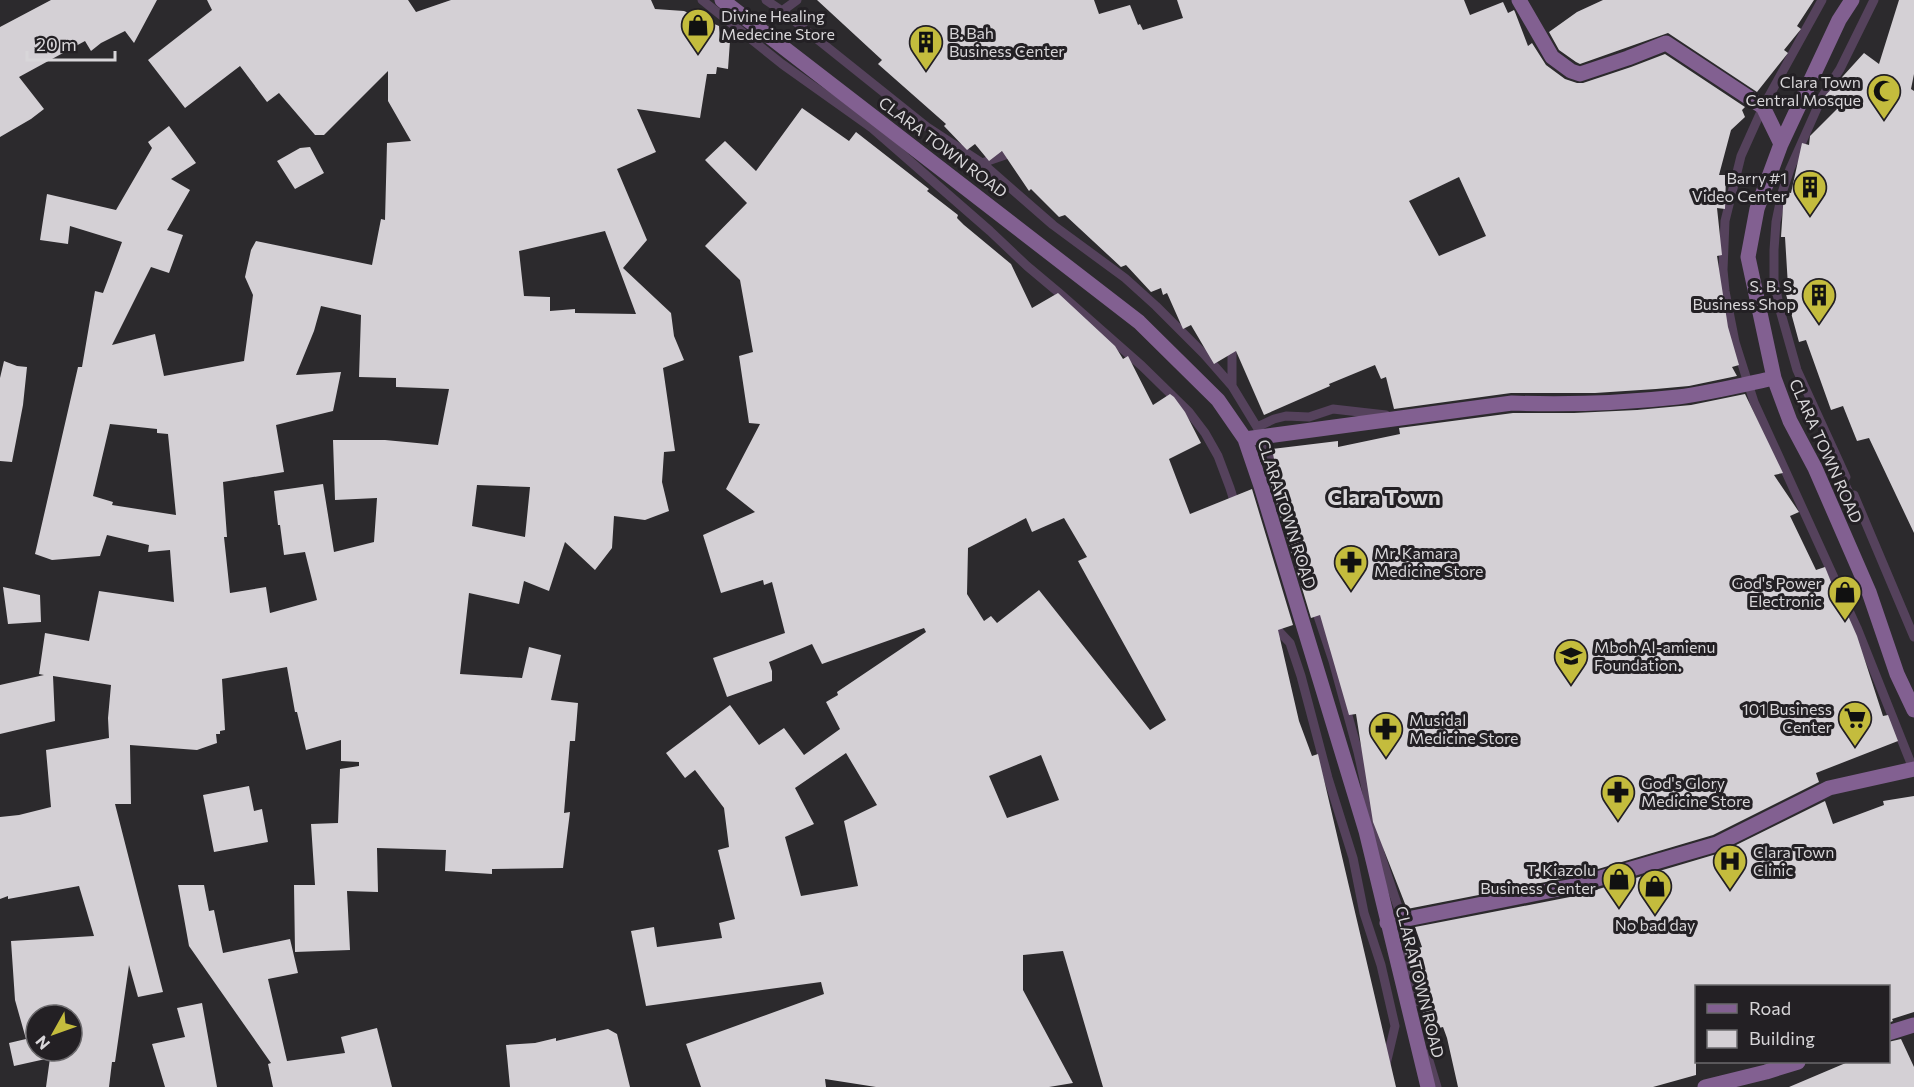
<svg xmlns="http://www.w3.org/2000/svg" width="1914" height="1087" viewBox="0 0 1914 1087" font-family="Commissioner,sans-serif">
<rect width="100%" height="100%" fill="#2c2a2d"/>
<g fill="none" stroke-linecap="round" stroke-linejoin="round">
<path stroke="#55425c" stroke-width="9" d="M702,0l80,64 90,64 118,103 37,35 31,26 84,74 47,46 16,21 13,23 12,32 6,19
M766,0l16,11 145,116 55,36 71,62 72,53 31,28 48,48 28,32 34,56 12,49
M1822,0l-59,107 -22,49 -16,65 -2,49 2,21 10,51 19,60 103,226 57,143
M1874,0l-34,69 -18,28 -32,72 -8,24 -6,29 -2,28v30l6,30 17,60 49,107 -4,1 9,19 3,-2 60,142
M782,11l15,-11
M982,163l32,-11
M1229,344l3,8v34
M1257,427l17,-8 12,-3 23,1 24,-8 53,6
M1314,604l19,57 25,91 22,101 26,78 4,48 5,23
M1272,620l3,7 15,16 11,33 27,102 25,80 11,55 17,52 14,61 -12,51 2,10
M1427,1054l10,33"/>
</g>
<path fill="#d4d0d5" fill-rule="evenodd" d="M51,0h106l-23,43 -9,-12 -24,12 -10,8 -6,-10 -66,36 25,32 -13,10 -31,18v-110z
M207,0h201l8,12 35,-12h200l4,9 29,2 35,15 1,15h10l-2,28 -11,-2 -1,7h-9l-7,44 -63,-9 19,43 -39,17 30,71 -24,28 48,45 3,23 10,24 -21,8 12,83 -11,1 -2,30 7,29 -24,9 -31,-4 -2,32 -17,22 -30,-28 -16,49 -25,-10 -5,23 -50,-11 -9,81 62,4 7,-31 32,8 -10,45 27,3 -3,38h-5l-6,72 6,-1 -7,56 -71,1v5l-47,-3 1,-21 -69,-2 1,44 -31,-1 3,59 -55,2 -1,-67h21l-4,-61 27,-1 2,-54 19,-3v-4l-18,-1v-21l-35,10 -9,-38h-2l-8,-45 -65,12 3,51 -5,1v3h-4l1,9 -20,7 -67,-5 1,59h-16l48,188 -25,5 -9,-32 -14,97h-3l-3,25h-63l4,-29 -36,8 -5,-23 17,-4 -11,-39 -4,-59 83,-5 -15,-50 -71,13v-3l-8,3v-82l19,-2 32,-8 -5,-57 63,-12 -1,-20 3,-33 -58,-9 2,45 -55,13v-49l44,-10 -5,-1 6,-41 44,8 10,-50 75,11 -4,-52 -22,2 1,-7 -42,-10 -7,21 -48,4 -17,-6 43,-187h4l13,-76 8,2 19,-51 -52,-16 -2,18 -28,-4 7,-46 69,16 36,-62 -4,-6 21,-16 27,37 -25,16 19,11 -23,40 16,5 -14,38 -18,-6 -39,78 43,-11 9,42 80,-15 9,-66 -8,-18 6,-27 5,-9 116,24 9,-46 4,1 2,-77 24,-2 -23,-40v-30l-64,64h-9l-36,-42 -12,9 -27,-36 -55,42 -37,-48 64,-50zM605,231l31,83 -61,-1v-4l-25,2v-14l-26,-1 -5,-45zM321,306l40,9 -2,62 37,1v9l53,2 -11,56 -53,-5h-52l2,60 42,-2 -3,44 -40,10 -11,-68 -49,7 4,34h2l4,30 21,-3 12,48 -47,13 -4,-26 -36,6 -6,-56h3l-4,-55 61,-10 -8,-47 57,-14 8,-39 -45,3 18,-44zM110,424l47,5v4l11,1 8,81 -64,-10 1,-3 -20,-6zM477,485l53,2 -5,50 -53,-11zM36,1015h36v36h-36z
M817,0h277l5,14 31,-9 8,20 2,-1 3,6 40,-12 -6,-18h287l6,15 33,-13 5,11 6,-3 1,2 13,34 4,-3 14,22 19,14 12,4h6l48,-16 34,-13 80,53 -3,3 3,7 -14,13 -12,45h7l-1,34 -8,-1 5,47 -5,1 11,71 11,38 -7,2 5,9 -48,10 -33,3 -61,4h-84l-117,16 -8,-32 -5,2 -6,-14 -46,19 1,2 -66,29 -28,-64 -22,13 -23,-39 -8,4 -16,-36 -4,2 -2,-7 -10,4 -25,-27 -5,2 -56,-52 -6,2 -28,-28 -2,2 -27,-40 -13,10 -14,-17 -8,6 -23,-24 2,-2 -68,-60 4,-4zM1459,177l27,59 -47,20 -30,-55z
M1603,0h211l-17,26 4,3 -17,21 4,3 -31,39 -89,-59 -88,31 -4,-2 -17,-12 -10,-18 28,-20z
M1899,0h15v74l-3,15 3,2v442l-45,-95 -12,3 -14,-35 -12,4 -25,-70 -7,2 -15,-55 4,-1 -3,-49h-4l3,-45 7,1 11,-50 7,2 1,-9 27,-27 -13,-12 40,-44 15,11z
M802,108l47,33 7,-9 73,57 -2,2 31,24 -1,3 7,7 47,39 21,44 26,-15 57,53 8,13 5,-3 25,49 17,-11 4,3 11,15 16,31 -32,16 21,55 62,-25 41,136 -15,5 21,91 13,35 6,-2 78,333h-293l-40,-136 -40,4v35l50,93 -24,4h-173l-51,-8 1,8h-125l-15,-43 138,-50 -3,-12 -175,24 -15,-75 23,-4 3,20 65,-9 -3,-15 16,-4 -17,-69 11,-3 -5,-39 -29,-38 -10,8 -19,-25 64,-48 29,40 25,-17 20,27 36,-26 -14,-27 12,-7 -1,-3 89,-60 -2,-4 -102,36 -10,-20 -43,18 3,9v10l-45,16 -14,-39 72,-25 -13,-51 -8,3 -1,-5 -42,13 -18,-58 52,-23 -29,-23 34,-65 -11,-1 -10,-67 14,-4 -13,-72 -35,-34 42,-43 -42,-43 20,-19 31,30zM1026,518l6,14 32,-14 23,39 -9,4 88,159 -16,10 -111,-140 -42,33 -6,-7 -7,5 -17,-27 1,-46zM846,753l31,52 -33,16 14,65 -57,10 -16,-59 29,-13 -19,-36zM1041,755l18,45 -52,18 -18,-42z
M310,147l14,26 -29,16 -18,-28 23,-13z
M4,361l13,5 10,1 -4,38 -11,57 -12,-1v-83z
M1745,394l38,79 -9,2 25,37 -9,4 26,54 9,-3 11,27 2,-1 19,43 26,80 5,-1 10,26 -82,32 3,9 -106,53 -142,42 -164,32 -34,-87 -17,-108 -7,1 -29,-100 -9,3 -41,-136 8,-3 -6,-30 66,-8v6l62,-13 -1,-6 114,-15h61l63,-3 54,-5z
M3,587l37,8 1,27 -33,2z
M249,786l5,25 8,-2 6,33 -54,10 -11,-57z
M1914,796v216l-22,7 1,2 -5,2v-36h-192v88l-43,12h-195l-11,-49 -4,-11 -16,4 -9,-41 -13,-38 17,-5 -7,-20 160,-31 145,-43 105,-52 8,23 51,-19 -1,-4z
M178,885h26l5,26 5,-1 9,43 67,-14 8,34 -30,6 19,82 58,-8 -4,-16 36,-9 15,59h-119l-5,-23 3,-1 -82,-117z
M202,1003l15,84h-52l-13,-43 33,-7 -8,-29z
M608,1029l9,5 13,53h-120l-4,-42 29,-2 21,-5v3z
M1901,1039l13,28v20h-125l59,-25h40v-20z"/>
<g fill="none" stroke-linecap="round" stroke-linejoin="round">
<path stroke="#826091" stroke-width="15" d="M722,0l417,322 79,78 27,39 16,47 105,345 62,256
M1519,0l33,57 19,14 9,3 48,-16 38,-15 97,64 18,37
M1852,0l-13,20 -58,124 -24,65 -9,48 26,121 16,43 25,47 54,124 28,82 17,36
M1245,439l267,-36c55,2 111,0 166,-6 32,-4 64,-12 96,-19
M1387,923l186,-37 144,-42 112,-56 85,-19
M1888,1033l26,-8
M1705,1087l61,-15 32,-10"/>
</g>
<defs>
<symbol id="shop-pin" viewBox="-11 -11 22 30"><path d="M0 17L-7.5 6A9.5 9.5 0 1 1 7.5 6Z" fill="#c4bc3d" stroke="#232024"/><path d="M-5-2.5h2.3a2.7 3.5 0 0 1 5.4 0H5L5.5 6h-11ZM-1.5-2.5h3a1.5 2.3 0 0 0-3 0Z" fill="#111"/></symbol>
<symbol id="building-pin" viewBox="-11 -11 22 30"><path d="M0 17L-7.5 6A9.5 9.5 0 1 1 7.5 6Z" fill="#c4bc3d" stroke="#232024"/><path d="M-4-6H4V6H1V3H-1V6H-4ZM-2.5-4.3h1.7v1.8h-1.7ZM.8-4.3h1.7v1.8H.8ZM-2.5-1h1.7V.8h-1.7ZM.8-1h1.7V.8H.8Z" fill="#111"/></symbol>
<symbol id="mosque-pin" viewBox="-11 -11 22 30"><path d="M0 17L-7.5 6A9.5 9.5 0 1 1 7.5 6Z" fill="#c4bc3d" stroke="#232024"/><path d="M3.5-4.9A6 6 0 1 0 3.5 4.9A5 5 0 1 1 3.5-4.9Z" fill="#111"/></symbol>
<symbol id="pharmacy-pin" viewBox="-11 -11 22 30"><path d="M0 17L-7.5 6A9.5 9.5 0 1 1 7.5 6Z" fill="#c4bc3d" stroke="#232024"/><path d="M-2-6h4v4h4v4h-4v4h-4v-4h-4v-4h4Z" fill="#111"/></symbol>
<symbol id="school-pin" viewBox="-11 -11 22 30"><path d="M0 17L-7.5 6A9.5 9.5 0 1 1 7.5 6Z" fill="#c4bc3d" stroke="#232024"/><path d="M0-5L7-2L0 1L-7-2ZM-4 1L0 2.5L4 1V4Q0 6-4 4Z" fill="#111"/></symbol>
<symbol id="supermarket-pin" viewBox="-11 -11 22 30"><path d="M0 17L-7.5 6A9.5 9.5 0 1 1 7.5 6Z" fill="#c4bc3d" stroke="#232024"/><path d="M-6-5.5h2.5l.6 2H6L4.5 2H-2.5L-4.4-4H-6ZM-1.5 3.2a1.3 1.3 0 1 0 .1 0ZM3 3.2a1.3 1.3 0 1 0 .1 0Z" fill="#111"/></symbol>
<symbol id="hospital-pin" viewBox="-11 -11 22 30"><path d="M0 17L-7.5 6A9.5 9.5 0 1 1 7.5 6Z" fill="#c4bc3d" stroke="#232024"/><path d="M-5-5h3v3.5h4V-5h3V5h-3V1.5h-4V5h-3Z" fill="#111"/></symbol>
</defs>
<g fill-rule="evenodd">
<use href="#shop-pin" x="679" y="6" width="38" height="52"/>
<use href="#building-pin" x="907" y="23" width="38" height="52"/>
<use href="#mosque-pin" x="1865" y="72" width="38" height="52"/>
<use href="#building-pin" x="1791" y="168" width="38" height="52"/>
<use href="#building-pin" x="1800" y="276" width="38" height="52"/>
<use href="#pharmacy-pin" x="1332" y="543" width="38" height="52"/>
<use href="#shop-pin" x="1826" y="573" width="38" height="52"/>
<use href="#school-pin" x="1552" y="637" width="38" height="52"/>
<use href="#supermarket-pin" x="1836" y="699" width="38" height="52"/>
<use href="#pharmacy-pin" x="1367" y="710" width="38" height="52"/>
<use href="#pharmacy-pin" x="1599" y="773" width="38" height="52"/>
<use href="#hospital-pin" x="1711" y="842" width="38" height="52"/>
<use href="#shop-pin" x="1600" y="860" width="38" height="52"/>
<use href="#shop-pin" x="1636" y="867" width="38" height="52"/>
</g>
<g text-anchor="middle" stroke-width="6" stroke-linejoin="round" paint-order="stroke">
<g font-size="16" fill="#d8d6d9" stroke="#232024" text-anchor="start">
<text x="721" y="22">Divine Healing<tspan x="721" dy="18">Medecine Store</tspan></text>
<text x="949" y="39">B. Bah<tspan x="949" dy="18">Business Center</tspan></text>
<text x="1861" y="88" text-anchor="end">Clara Town<tspan x="1861" dy="18">Central Mosque</tspan></text>
<text x="1787" y="184" text-anchor="end">Barry #1<tspan x="1787" dy="18">Video Center</tspan></text>
<text x="1796" y="292" text-anchor="end">S. B. S.<tspan x="1796" dy="18">Business Shop</tspan></text>
<text x="1374" y="559">Mr. Kamara<tspan x="1374" dy="18">Medicine Store</tspan></text>
<text x="1822" y="589" text-anchor="end">God's Power<tspan x="1822" dy="18">Electronic</tspan></text>
<text x="1594" y="653">Mboh Al-amienu<tspan x="1594" dy="18">Foundation.</tspan></text>
<text x="1832" y="715" text-anchor="end">101 Business<tspan x="1832" dy="18">Center</tspan></text>
<text x="1409" y="726">Musidal<tspan x="1409" dy="18">Medicine Store</tspan></text>
<text x="1641" y="789">God's Glory<tspan x="1641" dy="18">Medicine Store</tspan></text>
<text x="1753" y="858">Clara Town<tspan x="1753" dy="18">Clinic</tspan></text>
<text x="1596" y="876" text-anchor="end">T. Kiazolu<tspan x="1596" dy="18">Business Center</tspan></text>
<text x="1655" y="931" text-anchor="middle">No bad day</text>
</g>
<g font-size="16" fill="#d8d6d9" stroke="#232024">
<text transform="translate(943 147) rotate(37)" y="6">CLARA TOWN ROAD</text>
<text transform="translate(1826 451) rotate(66)" y="6">CLARA TOWN ROAD</text>
<text transform="translate(1287 514) rotate(72)" y="6">CLARA TOWN ROAD</text>
<text transform="translate(1420 982) rotate(76)" y="6">CLARA TOWN ROAD</text>
</g>
<g font-size="22" font-weight="bold" fill="#d8d6d9" stroke="#232024">
<text x="1384" y="505">Clara Town</text>
</g>
</g>
<rect x="1695" y="985" width="195" height="78" fill="#232024" stroke="#6b696c" stroke-width="1.5"/>
<rect x="1707" y="1004" width="30" height="9" fill="#826091" stroke="#6b696c" stroke-width="1.5"/>
<text x="1749" y="1015" font-size="18" fill="#d8d6d9">Road</text>
<rect x="1707" y="1030" width="30" height="18" fill="#d4d0d5" stroke="#6b696c" stroke-width="1.5"/>
<text x="1749" y="1045" font-size="18" fill="#d8d6d9">Building</text>
<g transform="translate(54 1033) rotate(230)"><circle r="28" fill="#232024" stroke="#6b696c" stroke-width="1.5"/>
<path d="M0-4.5L10 22L0 15L-10 22Z" fill="#c4bc3d"/>
<text y="-9" font-size="16" font-weight="bold" text-anchor="middle" fill="#d8d6d9">N</text>
</g>
<path d="M27 51v9h88v-9" fill="none" stroke="#d8d6d9" stroke-width="3"/>
<text x="36" y="51" font-size="18" fill="#d8d6d9" stroke="#232024" stroke-width="4.5" paint-order="stroke">20 m</text>
</svg>
